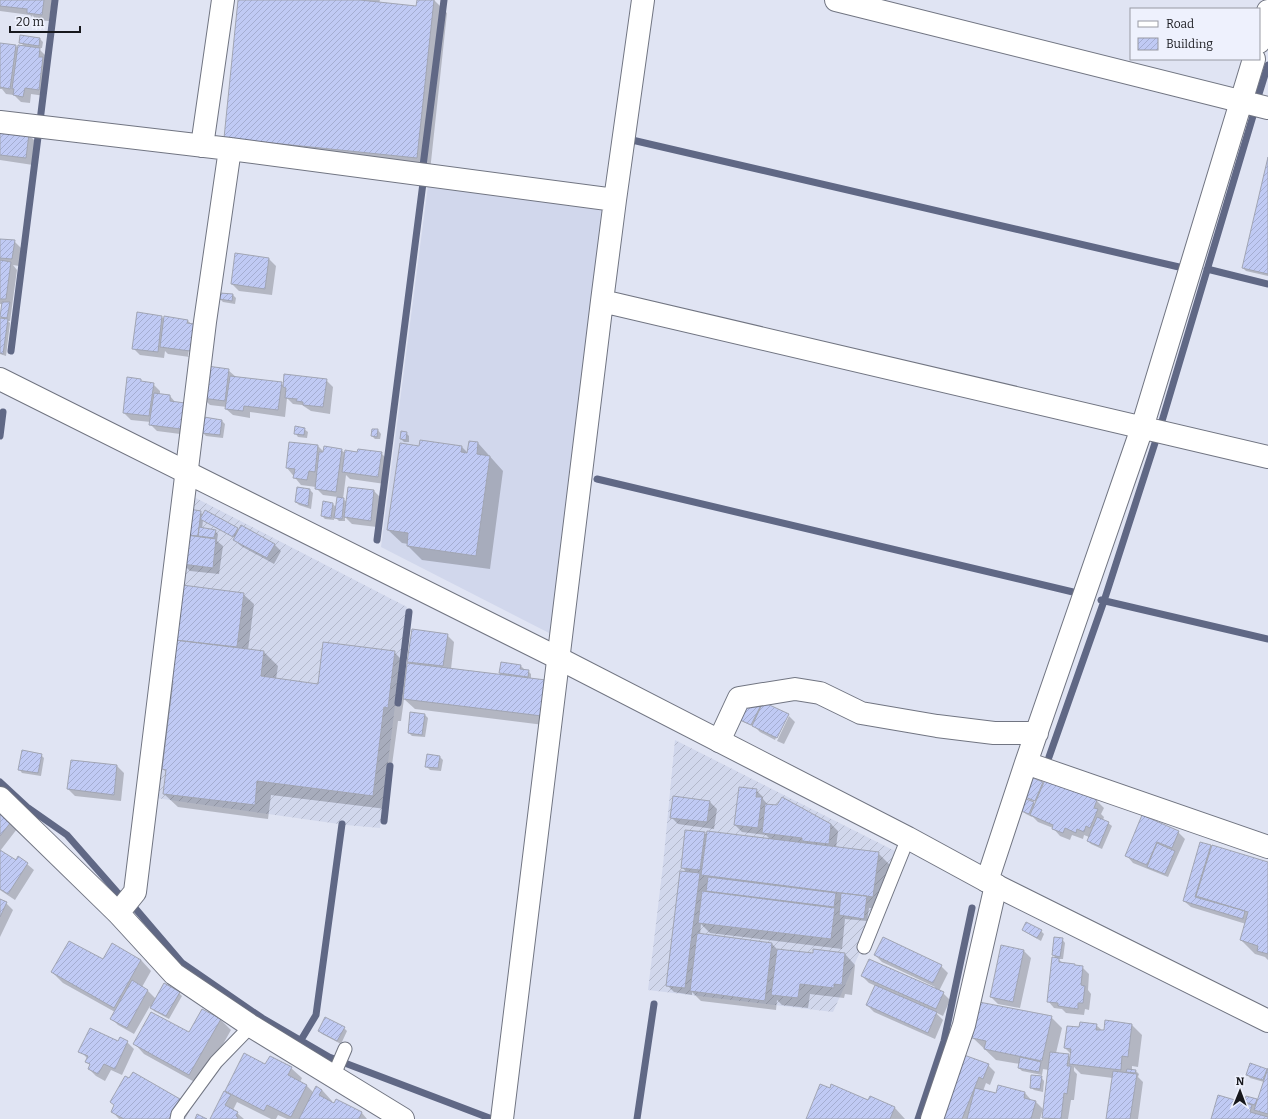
<svg xmlns="http://www.w3.org/2000/svg" width="1268" height="1119" viewBox="0 0 1268 1119" font-family="Bitter,serif">
<defs>
<pattern id="industrial-furrows" width="10" height="10" patternUnits="userSpaceOnUse"><rect width="10" height="10" fill="#d1d7ec"/><path d="M-1 1l2-2M0 10L10 0M9 11l2-2" fill="none" stroke="#b3b8ca"/></pattern>
<pattern id="building-hatch" width="6" height="6" patternUnits="userSpaceOnUse"><rect width="6" height="6" fill="#c0caf4"/><path d="M-1 1l2-2M0 6l6-6M5 7l2-2" fill="none" stroke="#a4add1"/></pattern>
</defs>
<rect width="100%" height="100%" fill="#e0e4f3"/>
<path fill="#d1d7ec" d="M428,185l178,22 -53,428 -172,-88z"/>
<path fill="url(#industrial-furrows)" d="M190,495l217,112 -27,221 -34,-3 -197,-28z
M675,740l220,111 -34,84 -1,17 -27,60 -185,-22 15,-125z"/>
<path fill="#0003" fill-rule="evenodd" d="M0,0h52l-3,21 -14,-1 -5,-5 -30,-4z
M239,0h141l-1,3 38,4 1,-7h16l13,13 -17,158 -191,-20z
M21,36l19,3 3,3 -1,6h-4l8,8v5l3,4 -4,31 -14,-2 -1,9 -9,-1 -7,-7 -8,-1 -4,-5h-2v-45l16,2 3,3 6,-2 -5,-5z
M0,131l29,4 7,7 -3,23 -33,-5z
M1268,162v114l-22,-5 -3,-3z
M0,240l14,1 7,7 -2,18 -6,-1 4,5 -7,51h-2l2,2 -4,33 -6,-2v-35l3,1 -2,-3 2,-13h-3z
M236,255l33,4 7,7 -4,29 -33,-4 -7,-7z
M233,295l3,3 -1,6 -12,-2 -3,-3z
M138,314l24,3 3,3v-2l22,2 13,12 -3,26 -29,-4 -3,-3 -1,7 -24,-3 -7,-7zM192,327l2,2 -4,28 -2,-1z
M228,370l8,7 45,6 3,3 42,-6 7,7 -3,27 -19,-3 -9,-6 -9,-1 -6,-6 -2,19 -35,-5v6l-17,-3 -7,-6 1,-2 -17,-2 -7,-7z
M140,380l3,2 10,2 7,7v4l10,1 6,7 12,32 -31,-4 -7,-7 1,-2 -20,-2 -7,-7z
M222,421l3,3 -2,14 -17,-2 -3,-3z
M304,429l4,3 -1,6 -9,-1 -3,-4z
M373,430h5l3,4 -1,5h-5l-3,-3z
M406,433l3,3v6h-5l-3,-3z
M469,442l9,1 25,28 -13,98 -68,-9 -14,-14v-2l-6,-1 -14,-13 32,-82 42,-1 6,6z
M318,446l6,6 17,-2 4,3h36l7,7 -3,24 -35,-5 -4,-4 -3,24 4,3 1,-14 26,3 7,7 -4,29 -25,-3 -7,-7v4h-6l-5,-5v4l-9,-1 -3,-3 10,-13 5,5 1,-11 -15,-2 -7,-7v-1l-15,-2 -14,-17z
M310,490l3,3 -2,16 -12,-4 -3,-3z
M200,512l3,3 71,29 7,7 -7,13 -33,-18 -7,-6 1,-2 -32,-18 -1,9 13,2 3,3 -1,7 6,5 -4,28 -29,-3 -7,-7 4,-28z
M243,594l11,10 -6,46 16,2 14,14 -2,13 43,6 75,-33 14,14 4,-2 -3,-3 38,-26 7,7 -3,27 52,7 -3,-3 21,-7 3,3v2h4l3,3v5l21,47 -137,-17 -11,-10 -3,22h-3l-12,88 -115,-14 -3,24 -90,-12 -14,-13 3,-21 -4,-4 11,-86 -3,-2 5,-42z
M761,704l27,11 7,7 -11,22 -7,-3 12,-25h-3l-11,24 -15,-8 -5,-5 -12,-5 -3,-3z
M425,715l3,3 -3,19 -13,-1 -3,-3z
M41,755l3,3 -3,18 -19,-3 -3,-4z
M440,757l3,3 -2,11 -11,-1 -4,-4z
M117,766l7,7 -3,28 -46,-5 -7,-7z
M1042,783l2,2 37,9 16,7 7,7 -3,6 3,3 -1,3 5,3 4,3 -10,23 -11,-5 -3,-3 1,-4 -5,-2 -1,4 -11,-4 -2,5 -10,-4 -7,-8 -15,-6 -6,-6v1l-6,-3 -3,-3 9,-9 -6,-6zM1031,800l6,2 -1,3z
M756,790l7,7v2l6,7 62,18 7,7 -2,17 42,5 14,14 -5,43 -18,-2 -2,13 -22,-2 -3,30 -132,-16 -9,-9 -1,11 72,9 6,6 35,4 1,-4 31,4 10,11 -3,30 -7,-1 -1,4 -34,-4 -2,14 -26,-3 -5,-5 -1,10 -75,-9 -9,-9v3l-18,-3 -7,-7 20,-112 -5,-6 22,-34 3,3 64,4 -5,-5 -24,-3 -7,-7z
M710,802l7,7 -3,20 -36,-5 -7,-7z
M0,815l17,14 -17,22 16,10 11,3 7,6 -19,30 -15,-10z
M1178,832l7,7 -17,38 -35,-14 -6,-7z
M1210,846l2,2 56,15v97l-3,-3 -10,-3 -14,-14 5,-16 -55,-17 -7,-6z
M0,900l6,3 7,7 -13,27z
M1023,930l18,1 3,3 -3,7 -14,-8z
M1062,939l3,4 -2,16h-5l5,4 19,4 7,7 -1,16 3,4 -2,16 -4,-1 -1,6 -18,-2 -4,-4 -8,-1 -6,-7 9,-42 -4,-4z
M1024,951l7,7 -11,50 -22,-4 -7,-7z
M875,955l66,11 7,7 -9,18 4,2 7,7 -7,16 -8,-4 8,8 -8,19 -61,-27 -7,-7 9,-19 -7,-3 -7,-7 72,13 1,-2 -53,-25z
M141,960l10,11 -9,16 6,4 8,8 23,-6 3,3 -13,23 -15,-8 -4,-5 -16,28 -16,-9 -7,-7 4,-6 -52,-29 -11,-11 51,-11z
M1051,1017l11,11 -6,25 12,2 3,3 1,-3 -7,-7 2,-21 13,1 16,-3 7,6 29,-6 10,10 -4,32 -6,-1v4l4,1 3,3 -1,3 5,5 -5,37h-31l6,-41 -32,-4 -7,-7v4l3,3 -3,26h-3l-3,19h-23l-2,-2 6,-47 -6,-1 -1,6 -20,-4 -3,-3 1,-4 -24,-4 -23,-22z
M220,1019l11,11 -31,55 -56,-31 -10,-11 55,-9z
M344,1028l3,3 -6,13 -19,-10 -3,-3z
M127,1042l7,7 -12,26 -11,-5 -6,11 -9,-5 -7,-7 1,-4 -4,-3 2,-3 -8,-8 39,-8z
M266,1065l25,3 11,10 -2,4 7,4 7,7 2,-5 6,2 10,11 -1,2 3,1 2,-4 26,13 5,6h-80l-9,-4 -2,4h-5l-34,-17 -4,8 4,3 7,6h-33l19,-24 -4,-4z
M988,1065l7,7 -5,13 -4,-2 -3,8 13,3 2,-8 27,7 7,8 4,1 7,7 -3,10h-99z
M1266,1070l2,1v48h-56l37,-14 -4,-3 11,-2 2,1 6,-19 -14,-4 -3,-4z
M1041,1077l3,4 -1,11 -9,-2 -3,-3z
M129,1080l50,20 11,10 -5,9h-66l-7,-8z
M870,1097l25,11 10,11h-98l62,-18z"/>
<g fill="none" stroke-linecap="round" stroke-linejoin="round">
<path stroke="#606885" stroke-width="7" d="M1259,94l9,-29
M40,121l15,-121
M632,140l547,127
M423,166l21,-166
M1207,269l61,15
M11,351l27,-214
M1162,421l91,-305
M0,436l3,-24
M597,479l476,113
M377,540l46,-357
M1101,600l167,39
M398,703l11,-91
M1049,757l55,-156 51,-158
M0,782l27,25 40,28 50,57 18,16 47,55 80,55 67,39 163,62
M384,821l6,-55
M301,1040l15,-25 26,-191
M637,1119l17,-115
M918,1119l26,-78 28,-133"/>
</g>
<path fill="url(#building-hatch)" stroke="#a1a5b3" d="M0,0h44l-2,15 -15,-2v-4l-27,-3z
M238,0h122l56,6 1,-6h17l-17,158 -193,-20z
M20,35l20,3 -1,8 -20,-3z
M0,43l16,2 -6,44 -10,-2z
M18,45l22,3 -1,9h4l-4,33 -14,-2 -2,9 -10,-2 1,-6h-2z
M0,130l29,4 -3,24 -26,-3z
M1268,157v117l-26,-6z
M0,239l15,1 -3,19 -12,-1z
M235,253l34,5 -4,31 -34,-5z
M0,260l11,2 -5,37h-6z
M220,293l13,1 -1,7 -13,-2z
M2,302h8l-3,16 -7,-1z
M137,312l25,4 -4,36 -26,-3z
M164,316l24,4 -1,3 7,1 -4,27 -30,-4z
M0,318l8,1 -5,35 -3,-1z
M207,366l22,3 -4,32 -23,-3z
M284,374l43,5 -4,28 -20,-2v-3l-7,-1 1,-2 -12,-1 1,-10 -3,-1z
M230,376l52,6 -4,28 -34,-4 -1,5 -18,-2z
M127,377l14,2v2l13,2 -5,33 -26,-3z
M154,393l16,2v6l15,2 -4,26 -32,-4z
M204,417l18,3 -2,15 -18,-2z
M295,426l10,2 -1,7 -10,-1z
M372,429h6l-1,8 -6,-1z
M401,431l6,1 -1,8 -6,-1z
M420,440l42,6 -1,6 6,1 2,-12 9,1 -1,12 13,2 -14,100 -69,-10 1,-13 -21,-3 13,-87 19,3z
M289,442l29,3 -3,27 -6,-1 -2,9 -14,-2 2,-9 -9,-1z
M324,446l18,3 -6,43 -21,-3 4,-37h4z
M358,449l24,3 -4,25 -36,-5 3,-22 12,2z
M297,487l13,2 -2,17 -13,-4z
M348,487l26,3 -3,31 -27,-4z
M337,497l7,1 -2,21 -8,-1z
M323,501l10,2 -2,15 -10,-2z
M189,509l12,2 -3,25 -12,-1z
M205,510l33,18 -5,9 -33,-18z
M241,525l34,19 -8,14 -34,-18z
M199,527l17,3 -2,8 -16,-2z
M186,535l30,4 -3,29 -31,-4z
M182,585l62,8 -7,54 -62,-7z
M412,629l36,5 -5,32 -36,-4z
M175,640l89,11 -3,25 57,8 5,-42 72,9 -7,57 -4,-1 -11,89 -116,-15 -2,24 -92,-11 3,-24 -4,-1 11,-88h-3z
M501,662l20,3 -1,4 9,1 -1,7 -29,-4z
M407,663l139,17 -4,36 -139,-17z
M763,702l26,12 -12,24 -25,-12z
M762,703l-11,22 -13,-6 7,-15z
M410,712l15,2 -3,21 -14,-2z
M22,750l20,4 -4,19 -20,-3z
M427,754l13,2 -2,12 -13,-1z
M71,760l46,5 -3,30 -47,-6z
M1047,775l26,15 24,10 -3,8 4,1 -8,19 -4,-2 -2,6 -7,-3 -1,4 -11,-5 -2,5 -11,-4 1,-4 -23,-10z
M1033,778l10,4 -8,19 -10,-4z
M739,787l18,2 -1,8h6l-4,31 -24,-3z
M673,796l37,5 -3,21 -37,-4z
M782,797l49,27 -2,20 -27,-3v-3l-40,-5 3,-29 12,1z
M1026,799l8,3 -5,12 -8,-3z
M0,813l11,9 -11,14z
M1142,815l37,16 -7,17 -15,-6 -10,23 -22,-9z
M1097,817l12,5 -10,24 -12,-5z
M685,830l20,2 -5,38 -19,-2z
M707,831l172,21 -6,45 -172,-22z
M1200,842l11,3 -16,52 50,14 -2,8 -60,-18z
M1157,843l18,8 -10,23 -18,-7z
M1212,845l56,17v92l-11,-3 1,-5 -18,-6 8,-28 -52,-16z
M0,850l16,10 2,-4 10,7 -20,31 -8,-5z
M680,871l20,2 -15,115 -19,-2z
M708,877l128,16 -2,14 -128,-16z
M702,891l133,17 -4,31 -133,-16z
M841,893l26,3 -3,23 -25,-4z
M0,899l7,3 -7,15z
M1026,922l16,8 -5,8 -15,-8z
M697,933l75,10 -7,58 -75,-10z
M883,937l59,28 -9,18 -59,-28z
M1054,937l9,1 -3,19 -8,-2z
M69,941l34,18 9,-16 29,17 -27,48 -63,-36z
M1001,945l23,5 -11,52 -23,-5z
M777,949l36,4v-4l32,4 -3,32 -8,-1v4l-34,-4 -2,14 -27,-3z
M1052,957l7,1v4l16,2v1l8,1 -2,19 4,1 -2,17h-5v6l-20,-3v-3l-11,-1z
M869,959l75,33 -8,17 -75,-33z
M132,980l16,10 -21,38 -17,-9z
M164,983l16,9 -14,24 -16,-8z
M875,985l62,27 -9,21 -62,-28z
M979,1002l73,14 -10,45 -58,-12 2,-8 -14,-3z
M202,1009l19,10 -32,56 -56,-31 18,-32 38,20z
M325,1017l20,10 -8,14 -19,-10z
M1105,1020l27,4 -4,33 -6,-1 -1,14 -52,-6 2,-15 -7,-1 3,-22 12,1 1,-5 17,2 -1,6h8z
M90,1028l28,13 2,-4 8,4 -13,28 -11,-5 -6,10 -10,-5 2,-5 -5,-2 3,-6 -10,-4z
M1050,1052l19,2 -2,12h4l-4,28 -3,-1 -3,26 -19,-1z
M244,1053l21,11 5,-8 22,11 -4,8 19,10 -16,32 -24,-12 -3,6 -39,-20z
M964,1055l25,9 -6,15 -4,-2 -17,42h-22z
M1020,1057l21,5 -2,10 -21,-4z
M1250,1063l17,6 -4,11 -17,-5z
M1268,1068v46l-14,-4z
M1127,1069l9,1 -1,3 -9,-1z
M1113,1071l24,3 -7,45h-24z
M133,1072l47,27 -11,20h-45l-13,-7 3,-7 -4,-3 15,-26 4,2z
M1031,1075l11,1 -2,13 -10,-1z
M820,1084l10,4 1,-4 37,16 2,-4 25,11 -5,12h-84z
M998,1085l27,7 -1,6 12,3 -5,18h-64l8,-31 21,5z
M316,1086l6,4 -3,5 15,8 2,-4 26,13 -3,7h-60z
M224,1091l7,4 -6,10 13,7 -2,4 2,1 -1,2h-27z
M1218,1095l34,10 -2,7 18,5v2h-57z
M1246,1096l11,3 -2,6 -11,-3z
M197,1114l10,5h-12z"/>
<g fill="none" stroke-linecap="round" stroke-linejoin="round">
<defs>
<path id="lane" d="M864,947l44,-109
M333,1077l12,-28
M177,1119l1,-5 38,-52 35,-36"/>
<path id="street" d="M836,0l432,108
M1259,42l9,-31
M0,122l230,27 385,51
M202,146l21,-146
M602,301l666,156
M719,741l20,-43 56,-9 25,4 41,20 76,13 57,7h43
M1026,763l242,84
M0,798l118,115 56,61 77,52 152,93
M987,881l39,-118 116,-335 112,-369
M118,913l17,-21 70,-570 25,-173
M502,1119l100,-818 13,-101 28,-200
M932,1119l32,-94 32,-140"/>
<path id="secondary" d="M0,379l558,279 350,180 79,43 281,140"/>
</defs>
<use href="#lane" stroke="#717582" stroke-width="15"/>
<use href="#street" stroke="#717582" stroke-width="24"/>
<use href="#secondary" stroke="#717582" stroke-width="24"/>
<use href="#lane" stroke="#fff" stroke-width="13"/>
<use href="#street" stroke="#fff" stroke-width="22"/>
<use href="#secondary" stroke="#fff" stroke-width="22"/>
</g>
<rect x="1130" y="8" width="130" height="52" fill="#eef1fd" stroke="#989aa3"/>
<rect x="1138" y="21" width="20" height="6" fill="#ffffff" stroke="#989aa3"/>
<text x="1166" y="28" font-size="12" fill="#17181d">Road</text>
<rect x="1138" y="38" width="20" height="12" fill="url(#building-hatch)" stroke="#989aa3"/>
<text x="1166" y="48" font-size="12" fill="#17181d">Building</text>
<g transform="translate(1240 1091) rotate(1)" stroke="#eef1fd" stroke-width="3" paint-order="stroke">
<path d="M0-3L7 15L0 10L-7 15Z" fill="#17181d"/>
<text y="-6" font-size="11" font-weight="bold" text-anchor="middle" fill="#17181d">N</text>
</g>
<path d="M10 26v6h70v-6" fill="none" stroke="#17181d" stroke-width="2"/>
<text x="16" y="26" font-size="12" fill="#17181d" stroke="#eef1fd" stroke-width="3" paint-order="stroke">20 m</text>
</svg>
